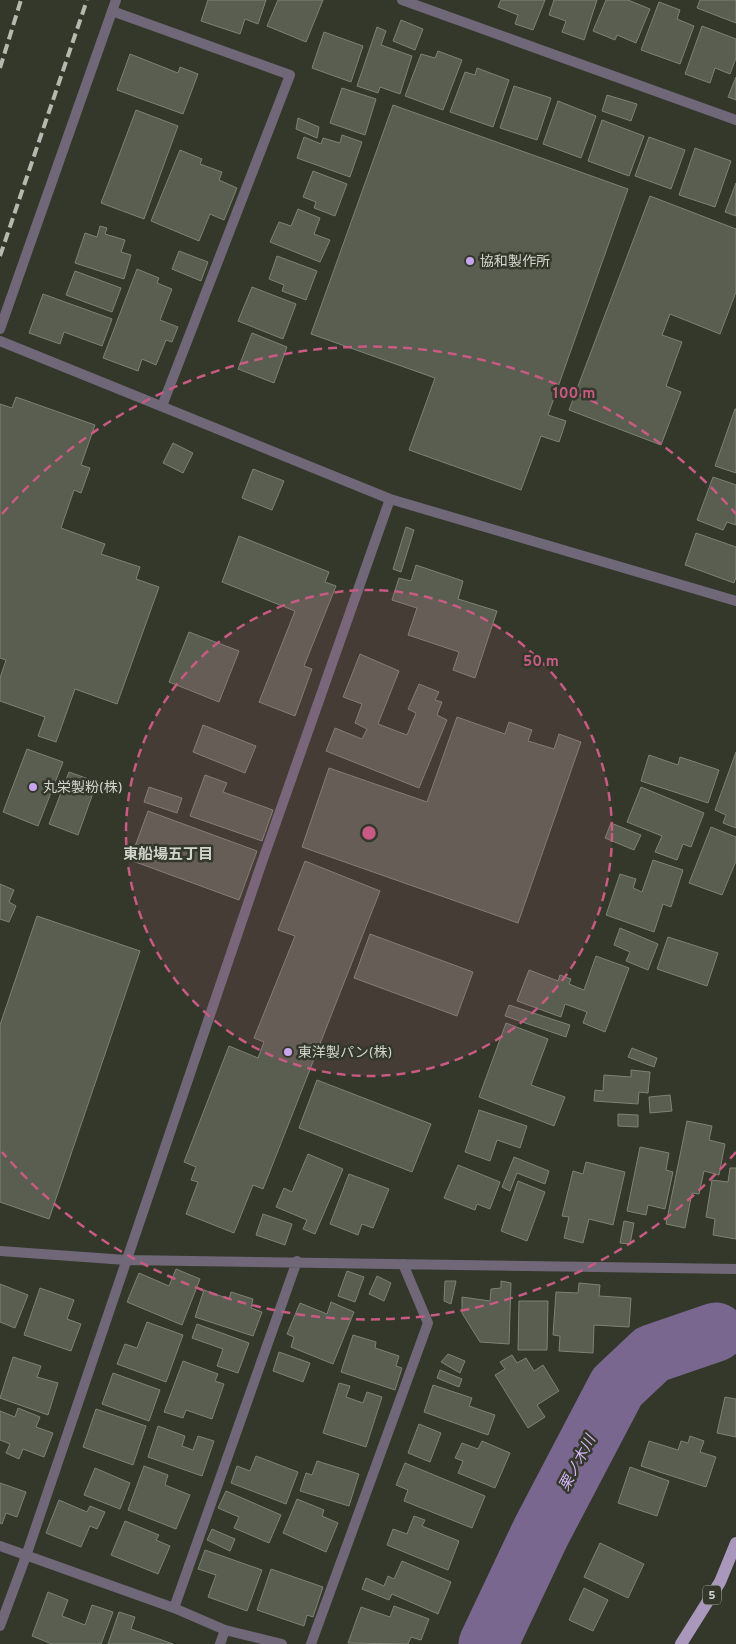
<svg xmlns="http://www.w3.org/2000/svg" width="736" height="1644" viewBox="0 0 736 1644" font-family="Overpass,'Noto Sans JP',sans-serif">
<rect width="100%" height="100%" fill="#33382b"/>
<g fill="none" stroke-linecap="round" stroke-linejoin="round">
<path stroke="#7a678f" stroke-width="59" d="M488,1644l53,-112 76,-145 35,-33 64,-22"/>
</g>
<path fill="#595e50" stroke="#7d8274" d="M208,0h58l-8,24 -13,-5 -5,15 -39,-13z
M278,0h45l-17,42 -39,-16z
M501,0h44l-12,30 -18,-6 3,-9 -20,-8z
M554,0h43l-13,40 -22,-8 4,-11 -17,-6z
M606,0h22l22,9 -14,34 -19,-8 -2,5 -22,-9z
M700,0h36v23l-39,-15z
M659,2l21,8 -3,9 17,7 -14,38 -39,-14z
M401,20l22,9 -8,21 -22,-9z
M702,26l34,13v19l-6,16 -15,-6 -5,15 -25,-9z
M377,27l9,4 -5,14 31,11 -12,38 -20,-7 -2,6 -21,-7z
M324,32l39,14 -12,36 -39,-14z
M438,51l24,9 -19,50 -38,-14 16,-42 14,4z
M130,54l48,19 2,-6 18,7 -15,40 -66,-24z
M477,68l32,12 -16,47 -43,-15 15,-40 10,3z
M736,77v23l-8,-3z
M514,86l37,12 -14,42 -37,-12z
M342,88l34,11 -11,36 -35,-12z
M607,95l30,9 -6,17 -29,-10z
M558,101l38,15 -15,42 -38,-14z
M393,105l235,84 -80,226 18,6 -7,21 -18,-6 -20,54 -112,-40 26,-72 -124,-44z
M136,110l42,16 -34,93 -43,-16z
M298,118l21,9 -2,11 -21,-9z
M602,120l42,16 -15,40 -41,-15z
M342,135l20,7 -12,35 -53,-19 7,-21 17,7 2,-6 17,5z
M649,137l36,13 -14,39 -36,-13z
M695,148l36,13 -16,46 -36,-12z
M180,150l22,9 -2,5 22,8 -3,8 18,8 -13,32 -14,-6 -11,27 -48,-20z
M313,171l34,13 -12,32 -21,-8 2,-6 -13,-5z
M736,183v33l-11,-4z
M650,196l86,33v63l-16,42 -50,-20 -8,21 20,7 -16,44 15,6 -20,53 -92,-35z
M298,209l22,9 -6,16 16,6 -10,22 -50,-20 9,-20 12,4z
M100,226l7,2 -2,6 20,6 -4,12 10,3 -7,24 -49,-16 10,-30 12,4z
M179,251l29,11 -7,19 -29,-12z
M277,256l40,15 -11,29 -24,-9 2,-6 -15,-6z
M137,269l22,9 -2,5 15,6 -12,31 18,7 -6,15 -6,-2 -10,25 -14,-6 -4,12 -35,-13z
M75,271l46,17 -9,24 -46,-17z
M252,287l44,17 -13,35 -45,-18z
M43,294l69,25 -10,27 -38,-14 -4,12 -31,-11z
M252,333l35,14 -13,36 -36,-14z
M16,397l79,28 -14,40 9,3 -9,25 -7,-3 -13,38 44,16 -4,10 39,13 -4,12 23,8 -42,117 -42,-15 -19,53 -18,-6 7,-19 -45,-16v-23l6,-18 -6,-2v-254l12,4z
M735,409h1v64l-21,-7z
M173,443l20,10 -10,20 -20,-10z
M253,469l31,12 -12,29 -30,-12z
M713,477l23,8v40l-9,-3 -4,8 -26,-10z
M406,527l8,3 -13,42 -8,-3z
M696,533l40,14v30l-2,6 -49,-18z
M239,536l90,36 -4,10 11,4 -32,80 8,3 -17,47 -36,-14 36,-91 -73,-29z
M416,565l47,16 -5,18 39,12 -22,67 -22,-8 6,-18 -51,-17 9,-27 -25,-8 7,-22 12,3z
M189,632l50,19 -20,51 -50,-20z
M360,654l39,17 -21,53 29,11 9,-22 -8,-4 11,-25 20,8 -4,8 7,2 -5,13 10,5 -28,68 -93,-37 9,-23 27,11 5,-10 -12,-6 7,-19 -19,-7z
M457,717l48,17 4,-12 23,8 -4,11 26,8 5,-15 22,8 -63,181 -216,-76 27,-79 98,34z
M203,725l53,21 -11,27 -52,-21z
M27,749l36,13 -25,64 -35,-14z
M736,752v76l-13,-5 3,-8 -11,-5z
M649,755l29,10 2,-8 39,13 -11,33 -67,-22z
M69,772l28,10 -19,53 -29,-11z
M205,775l22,8 -4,9 50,18 -11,31 -72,-25z
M149,787l33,11 -5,15 -33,-11z
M641,787l63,26 -13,34 -8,-3 -6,16 -22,-8 7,-16 -35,-14z
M148,811l109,40 -18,49 -109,-40z
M611,823l30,12 -7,15 -29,-12z
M711,827l25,10v24l-14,34 -33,-12z
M653,860l30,10 -12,37 -8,-3 -9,28 -48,-17 14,-41 16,5 -3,9 9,4z
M305,861l75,30 -117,298 -10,-4 -19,48 -48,-19 12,-32 -7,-2 5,-13 -12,-5 45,-116 29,12 6,-16 -10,-4 41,-102 -17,-6z
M0,884l14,6 -5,12 7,4 -7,16 -9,-3z
M37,916l103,35 -91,268 -49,-17v-177z
M620,928l38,16 -10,26 -22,-9 4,-9 -16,-7z
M370,934l103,38 -16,44 -103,-38z
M668,937l50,16 -11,33 -50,-17z
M596,956l33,12 -24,64 -22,-9 4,-11 -22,-8 -4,13 -44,-16 12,-31 29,11 2,-6 11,4 -2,5 15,6z
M509,1005l61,20 -4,12 -61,-21z
M506,1023l42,16 -17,46 34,12 -11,29 -75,-29z
M632,1048l25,10 -3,9 -26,-10z
M631,1070l19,2 -2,21 -9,-1 -1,12 -44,-3 1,-11 8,1 1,-16 27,2z
M317,1080l114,44 -19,48 -113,-44z
M670,1095l2,16 -22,2 -1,-16z
M479,1110l48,16 -7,22 -23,-8 -7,21 -25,-9z
M618,1114l20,1v12l-20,-1z
M687,1121l25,5 -3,14 16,4 -6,31 -15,-4 -5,23 -7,-1 -7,35 -19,-4z
M640,1147l29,6 -3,17 7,2 -8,37 -17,-4 -2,10 -19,-4z
M308,1154l35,15 -28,65 -12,-5 4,-9 -31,-13 8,-19 8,4z
M514,1157l35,14 -4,13 -28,-11 -7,18 -8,-4z
M586,1162l39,10 -12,53 -24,-6 -6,24 -19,-5 5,-21 -7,-1 11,-45 10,3z
M458,1165l42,17 -10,27 -13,-5 -2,6 -31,-12z
M730,1168h6v71l-23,-4 2,-16 -9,-2 6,-37 16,2z
M349,1174l40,15 -16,39 -11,-4 -4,11 -28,-11z
M518,1181l27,11 -18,49 -26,-10z
M263,1214l29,10 -7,21 -29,-10z
M624,1221l10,2 -4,21 -10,-1z
M176,1269l24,10 -18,46 -55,-23 12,-29 30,13z
M347,1271l17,6 -9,25 -17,-6z
M377,1276l14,7 -7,18 -15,-7z
M445,1281h11l-5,23 -7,-3z
M501,1281l10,2 -2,61 -29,-2 -18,-29v-16l28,4 1,-12 10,-1z
M579,1283l21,2 -1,11 32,2 -2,29 -35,-2 -1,28 -34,-2 1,-15 -7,-1 3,-43 22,1z
M0,1284l28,11 -13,33 -15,-6z
M40,1288l34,12 -7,19 14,5 -10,27 -47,-16z
M204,1290l25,9 2,-7 22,7 -2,9 11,4 -9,24 -58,-19z
M519,1301h29l-1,49h-29z
M331,1302l23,10 -21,52 -42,-17 3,-10 -7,-3 13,-31 27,11z
M147,1322l36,13 -17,47 -49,-18 8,-20 12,4z
M197,1324l52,19 -11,30 -21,-7 6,-17 -31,-11z
M353,1335l23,7 -1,6 24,8 -3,10 6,2 -7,22 -54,-18z
M279,1352l31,11 -7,19 -30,-11z
M448,1354l17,7 -5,12 -19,-11z
M512,1355l5,8 9,-5 8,13 9,-6 16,26 -22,14 8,12 -17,11 -33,-53 10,-6 -5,-7z
M13,1357l28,9 -4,11 21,6 -10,32 -48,-17z
M183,1361l35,13 -3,7 9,3 -12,35 -26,-9 -3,8 -19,-6z
M440,1370l22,9 -3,8 -22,-9z
M113,1373l47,17 -11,31 -47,-17z
M339,1383l11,3 -4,11 17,6 4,-11 15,5 -16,50 -43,-14z
M433,1385l39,13 -3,8 26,9 -7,20 -64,-23z
M725,1397l11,2v38l-19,-4z
M18,1408l22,9 -4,10 17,6 -9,24 -21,-8 -4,10 -13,-6 4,-9 -10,-4v-29l15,6z
M96,1409l50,17 -13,39 -50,-18z
M419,1424l22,9 -11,29 -22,-9z
M158,1426l27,10 -3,10 11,4 5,-14 16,5 -12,35 -54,-19z
M690,1436l14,5 -4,11 16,5 -10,30 -65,-21 8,-25 29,9 3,-9 7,2z
M482,1441l28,12 -15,35 -37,-15 5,-12 -8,-3 7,-15 16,6z
M256,1456l42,16 -12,32 -55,-21 6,-17 13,5z
M317,1461l42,13 -10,32 -49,-15 6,-18 6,2z
M405,1463l80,33 -13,32 -68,-27 4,-11 -12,-5z
M144,1466l24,9 -3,10 25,10 -14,34 -48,-19z
M630,1467l39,14 -12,35 -39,-13z
M95,1468l35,15 -10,26 -36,-14z
M0,1483l26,9 -9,25 -11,-4 -4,11 -2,-1z
M226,1491l55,24 -12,28 -35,-15 5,-11 -21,-9z
M297,1499l27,11 -2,6 16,7 -12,29 -43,-19z
M59,1500l28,12 3,-6 15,6 -8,17 -7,-3 -9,21 -35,-14z
M414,1516l11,4 -3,6 37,15 -11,29 -61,-25 6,-16 14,5z
M125,1521l34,14 -3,5 14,6 -12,28 -47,-19z
M212,1529l23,10 -5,12 -23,-11z
M600,1543l44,21 -16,34 -44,-21z
M205,1550l57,20 -15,41 -39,-14 8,-22 -18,-6z
M402,1561l49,21 -13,32 -46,-20 -3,6 -27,-11 4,-11 18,8 4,-10 6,3z
M271,1569l52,18 -10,30 -6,-2 -3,11 -47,-16z
M584,1588l24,12 -15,31 -24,-11z
M48,1592l20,8 -6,16 23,9 7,-20 21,7 -12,32h-49l-20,-8z
M394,1606l35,13 -8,21 -10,-3 -3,7 -60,-1 13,-36 29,10z
M119,1612l16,5 -4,12 42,15h-65z"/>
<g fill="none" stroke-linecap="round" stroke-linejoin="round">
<path stroke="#706879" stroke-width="10" d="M402,0l334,120
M112,11l178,64 -128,331
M0,329l116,-329
M0,341l390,158 346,102
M0,1251l126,9 610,9
M0,1546l174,62 51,22 57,14
M174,1608l123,-347
M0,1626l26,-70 235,-691 129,-366
M220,1644l5,-14
M311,1644l117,-321 -25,-59"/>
<path stroke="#a998bc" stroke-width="12" d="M681,1644l39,-62 16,-39"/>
<path stroke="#b5b9b0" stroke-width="4" stroke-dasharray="10 5" stroke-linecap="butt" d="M0,68l21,-68
M0,256l87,-256"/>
</g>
<circle cx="369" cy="833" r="243" fill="#c85a83" fill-opacity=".12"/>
<g fill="none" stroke="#c85a83" stroke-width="2.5" stroke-dasharray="9 6">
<circle cx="369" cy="833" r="243"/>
<path d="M736 1152A486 486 0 0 1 2 1152M2 514A486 486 0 0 1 736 514"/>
</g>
<g fill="#c8a5ef" stroke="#33382b" stroke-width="2">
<circle cx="470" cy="261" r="5"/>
<circle cx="33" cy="787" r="5"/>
<circle cx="288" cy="1052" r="5"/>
</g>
<g text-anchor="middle" stroke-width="5" stroke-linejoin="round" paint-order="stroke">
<rect fill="#33382b" stroke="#a2a69c" stroke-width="1" x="703" y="1585.5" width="18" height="19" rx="4"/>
<g font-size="12" font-weight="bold" fill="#d2d5cd">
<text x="712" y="1599">5</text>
</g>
<g font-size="14" fill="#d2d5cd" stroke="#33382b" text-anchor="start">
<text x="480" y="266">協和製作所</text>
<text x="43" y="792">丸栄製粉(株)</text>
<text x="298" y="1057">東洋製パン(株)</text>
</g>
<g font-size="15" font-weight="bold" fill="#d2d5cd" stroke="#33382b">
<text x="168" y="859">東船場五丁目</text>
</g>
<g font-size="15" font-style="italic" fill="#d3b5f5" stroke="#33382b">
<text transform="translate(577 1463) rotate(-62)" y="5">栗ノ木川</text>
</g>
</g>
<circle cx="369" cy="833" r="8" fill="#c85a83" stroke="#33382b" stroke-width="2.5"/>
<g font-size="15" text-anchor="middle" font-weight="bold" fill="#c85a83" stroke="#33382b" stroke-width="5" stroke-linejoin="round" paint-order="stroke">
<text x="574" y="398">100 m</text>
<text x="541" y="666">50 m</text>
</g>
</svg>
